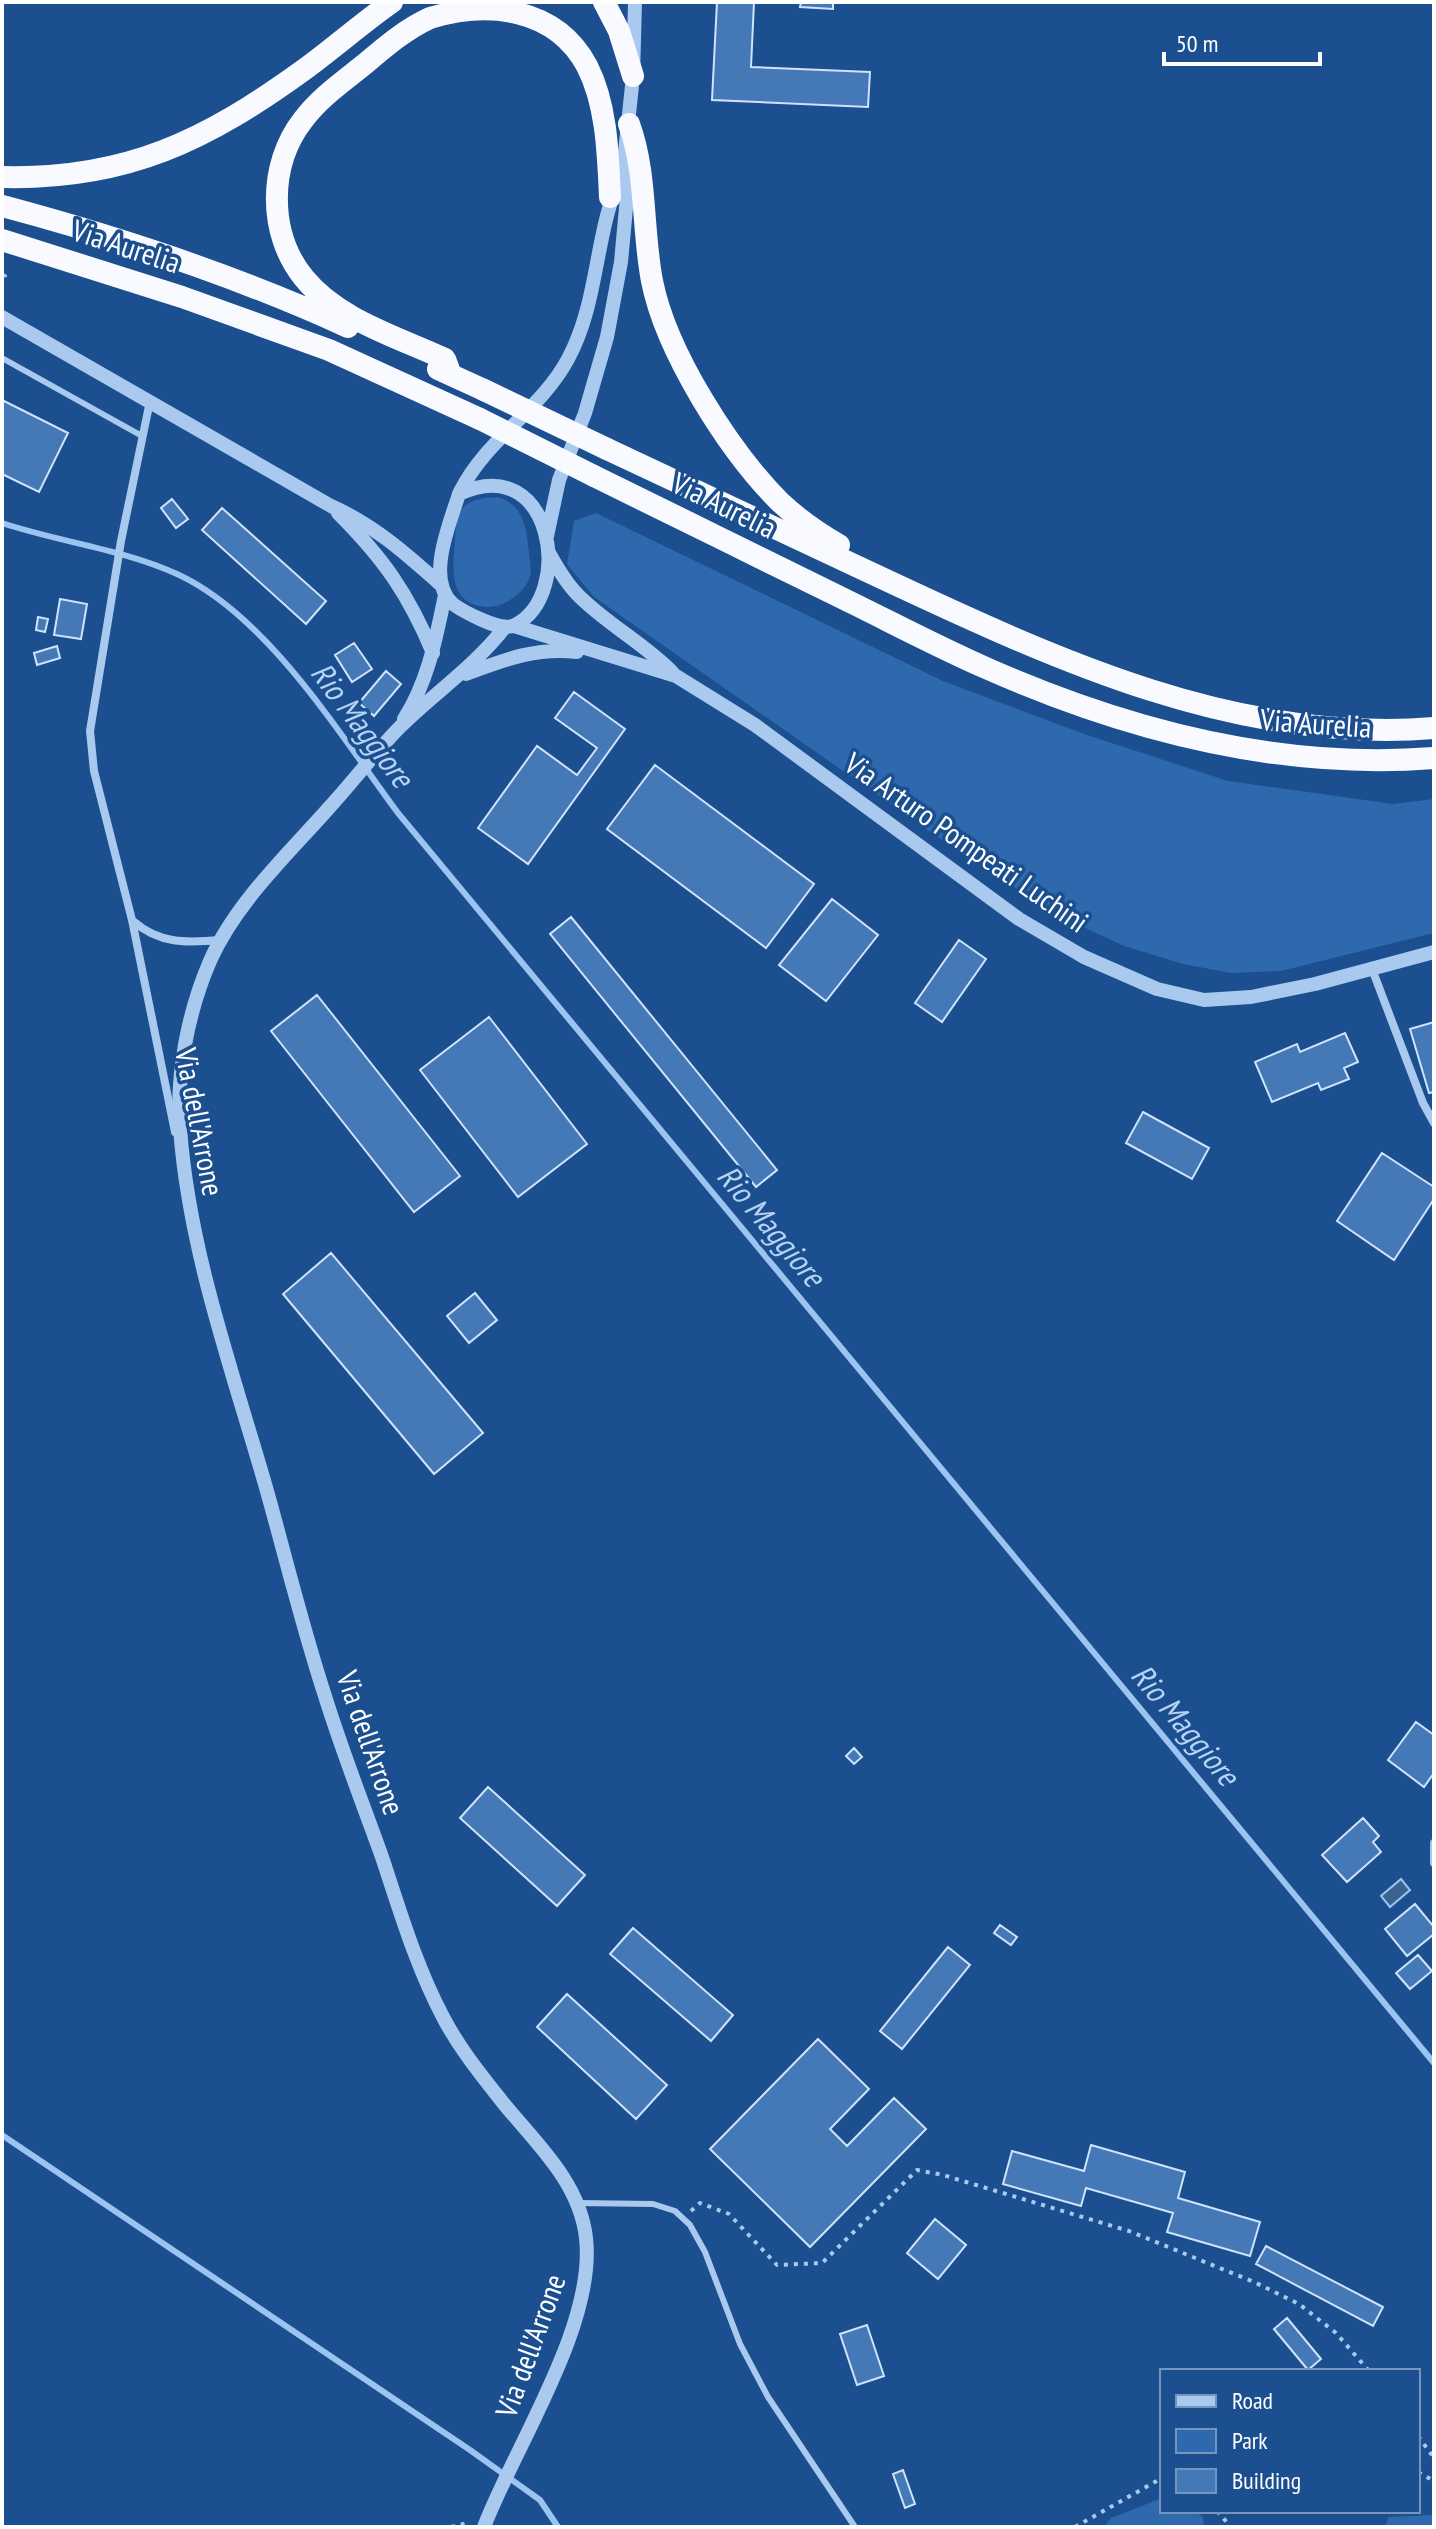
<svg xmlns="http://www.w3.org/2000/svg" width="1436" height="2529" viewBox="0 0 1436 2529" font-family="'PT Sans Narrow',sans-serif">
<rect width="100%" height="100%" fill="#1b4f8f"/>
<path fill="#2e69ad" d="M497,497c33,8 30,46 34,74 -2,13 -10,22 -21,29 -19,13 -50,8 -55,-18 -3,-14 -1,-29 0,-43 1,-10 1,-22 7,-30 9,-11 23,-11 35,-12z
M596,513l347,168 141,53 144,47 165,23 41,-5v134l-153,38 -50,2 -48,-9 -59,-18 -60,-28 -92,-57 -378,-264 -27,-33 7,-43z
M1162,2498v13h31l9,5 3,11h-101l7,-9z
M1434,2515v12h-49l3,-10z"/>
<path fill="#3c6290" stroke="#9cc4f0" stroke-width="2" d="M1401,1879l9,11 -20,17 -9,-11z"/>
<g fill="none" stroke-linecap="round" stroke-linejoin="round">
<path stroke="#9cc4f0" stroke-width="6" d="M2,523c57,19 120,26 175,51 90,41 163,161 221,239l1036,1250
M2,2135l468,315 70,50 18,27"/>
</g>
<path fill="#4478b7" stroke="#cfe3fa" stroke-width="2" d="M717,2h37l-3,65 119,5 -2,35 -156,-7z
M801,2h32v7l-33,-2z
M2,400l66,33 -29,59 -37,-18z
M172,499l16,20 -12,9 -15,-20z
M222,508l104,93 -20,23 -104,-94z
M60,599l27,5 -6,35 -27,-4z
M38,617l10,2 -3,13 -9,-2z
M354,643l18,26 -20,13 -17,-27z
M57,646l3,12 -23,7 -3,-12z
M386,671l15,13 -27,32 -15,-13z
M574,692l51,37 -97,135 -50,-36 59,-82 40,29 20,-27 -42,-30z
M655,765l159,119 -48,64 -159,-119z
M832,899l46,36 -52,66 -47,-36z
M571,917l206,253 -21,17 -206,-253z
M959,940l27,19 -44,63 -27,-19z
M317,995l143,181 -46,36 -143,-181z
M489,1017l98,127 -69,53 -98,-127z
M1434,1022v70l-5,1 -19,-64z
M1345,1033l13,29 -14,6 5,11 -28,11 -3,-7 -46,19 -17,-40 42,-18 3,8z
M1143,1112l66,36 -17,31 -66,-36z
M1382,1153l52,34v12l-40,61 -57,-39z
M331,1253l152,180 -49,41 -151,-180z
M475,1293l22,27 -28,23 -22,-27z
M1416,1722l18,13v38l-10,14 -36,-27z
M854,1748l8,9 -8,7 -8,-8z
M488,1787l97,88 -28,31 -97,-88z
M1363,1818l16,18 -6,6 8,10 -34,30 -25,-27z
M1415,1904l19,23v7l-27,22 -22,-27z
M1000,1925l17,12 -6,8 -17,-12z
M633,1928l100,87 -22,26 -101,-87z
M948,1947l22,18 -68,84 -22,-18z
M1418,1955l14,16 -22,18 -14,-16z
M567,1994l100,91 -31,34 -99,-92z
M818,2039l51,50 -39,40 17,17 47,-48 32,31 -116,118 -100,-98z
M1091,2145l94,27 -7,26 82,24 -10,34 -83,-24 6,-19 -87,-25 -5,18 -78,-22 9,-33 72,20z
M935,2219l31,26 -28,34 -31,-26z
M1266,2246l117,61 -10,19 -117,-62z
M1287,2318l34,41 -13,11 -34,-41z
M867,2325l17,51 -27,9 -17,-51z
M903,2470l12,34 -10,4 -12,-34z"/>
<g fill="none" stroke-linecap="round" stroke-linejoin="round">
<path stroke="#a9c9ee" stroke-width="4" stroke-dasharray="4 6" stroke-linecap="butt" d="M2,275l3,1 -3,7
M691,2211l9,-8 29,11 48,51 45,-2 95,-93 26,5 186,56 125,51 45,22 37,29 33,38
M1418,2436l16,22
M1418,2472l16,9
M1217,2511l14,16
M451,2527l16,-4
M1075,2527l87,-49"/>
<path stroke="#a9c9ee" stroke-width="6" d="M2,358l140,78
M577,2203l76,1 22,7 15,14 15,27 35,92 28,53 87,130"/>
<path stroke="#a9c9ee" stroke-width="8" d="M150,401l-29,140 -31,190 4,40 38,149 43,212
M133,921c26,23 54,22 87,19
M1372,969l51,134 11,20
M1434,1843v20"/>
<path stroke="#a9c9ee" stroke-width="14" d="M2,317l329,189c43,19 74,47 109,78
M459,494c94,-44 116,101 56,131 -10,5 -26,-2 -35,-6 -9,-4 -19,-9 -27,-15 -28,-24 -3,-81 6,-110l1,-2c26,-53 80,-81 108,-133 32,-59 26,-129 55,-188
M338,513c45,45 70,80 95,140
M547,536l12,-56 26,-67 22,-76 14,-75 6,-65 -4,-26 10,-95 2,-74
M549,553c8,14 16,29 28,41 29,30 67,49 96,79
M514,626l162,50 79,49 264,194 65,38 73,32 47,11 47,-3 64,-13 119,-32
M466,674c38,-14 70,-27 111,-22
M404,719c24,-37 32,-81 41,-124
M484,2527c31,-81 112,-202 102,-289 -6,-55 -49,-94 -82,-134 -22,-28 -45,-56 -61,-87 -27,-51 -43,-106 -61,-160 -19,-53 -40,-106 -57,-161 -22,-67 -39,-137 -58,-205 -34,-119 -78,-239 -87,-363 -4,-54 8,-116 30,-167 25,-57 76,-105 117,-151 24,-26 46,-55 70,-80 36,-36 77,-63 108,-103"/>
<path stroke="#f8faff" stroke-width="22" d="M604,2l15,29 14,45
M629,124c18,49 13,105 23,157 14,71 77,170 128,221 18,17 38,31 59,43
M2,177c125,3 205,-37 303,-108 30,-22 57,-46 87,-67
M2,206c116,31 237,71 346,121
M2,240l180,57 147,53 151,69
M438,369l46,21
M451,375l-6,-16c-47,-22 -107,-39 -141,-81 -36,-44 -36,-113 -1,-158 17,-23 41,-39 63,-57 20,-17 40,-34 64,-45 59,-18 126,-10 157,48 20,39 21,88 23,131
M607,449c93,44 186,88 279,131 173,81 353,164 548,148
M594,476c83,41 167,82 250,123 47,23 94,48 142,69 140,62 295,102 448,90"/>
<path stroke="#f8faff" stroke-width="22" d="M484,390l123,59
M480,419l114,57"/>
</g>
<g text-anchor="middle" stroke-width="7" stroke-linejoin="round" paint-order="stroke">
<g font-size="30" fill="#fff" stroke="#1b4f8f">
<text transform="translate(126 247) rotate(18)" y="10">Via Aurelia</text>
<text transform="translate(724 506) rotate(26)" y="10">Via Aurelia</text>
<text transform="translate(1316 724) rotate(4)" y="10">Via Aurelia</text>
<text transform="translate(966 843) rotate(35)" y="10">Via Arturo Pompeati Luchini</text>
<text transform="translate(199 1122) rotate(79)" y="10">Via dell'Arrone</text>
<text transform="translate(370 1743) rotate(71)" y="10">Via dell'Arrone</text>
<text transform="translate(531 2346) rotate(-70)" y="10">Via dell'Arrone</text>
</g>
<g font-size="32" font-style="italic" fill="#b5d3f5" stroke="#1b4f8f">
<text transform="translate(362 725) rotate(53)" y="11">Rio Maggiore</text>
<text transform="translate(771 1226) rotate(50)" y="11">Rio Maggiore</text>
<text transform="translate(1185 1725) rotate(50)" y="11">Rio Maggiore</text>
</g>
</g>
<rect width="1436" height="2529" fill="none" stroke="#ffffff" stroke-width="8"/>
<rect x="1160" y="2369" width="260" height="144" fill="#1b4f8f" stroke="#7695bc" stroke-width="2"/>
<rect x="1176" y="2395" width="40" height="12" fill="#a9c9ee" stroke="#7695bc" stroke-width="2"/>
<text x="1232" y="2409" font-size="24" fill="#ffffff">Road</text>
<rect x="1176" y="2429" width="40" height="24" fill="#2e69ad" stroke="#7695bc" stroke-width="2"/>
<text x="1232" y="2449" font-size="24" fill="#ffffff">Park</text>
<rect x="1176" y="2469" width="40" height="24" fill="#4478b7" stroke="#7695bc" stroke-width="2"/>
<text x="1232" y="2489" font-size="24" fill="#ffffff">Building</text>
<path d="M1164 52v12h156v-12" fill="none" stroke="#ffffff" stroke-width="4"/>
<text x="1176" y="52" font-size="24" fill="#ffffff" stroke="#1b4f8f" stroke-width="6" paint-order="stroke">50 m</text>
</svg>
